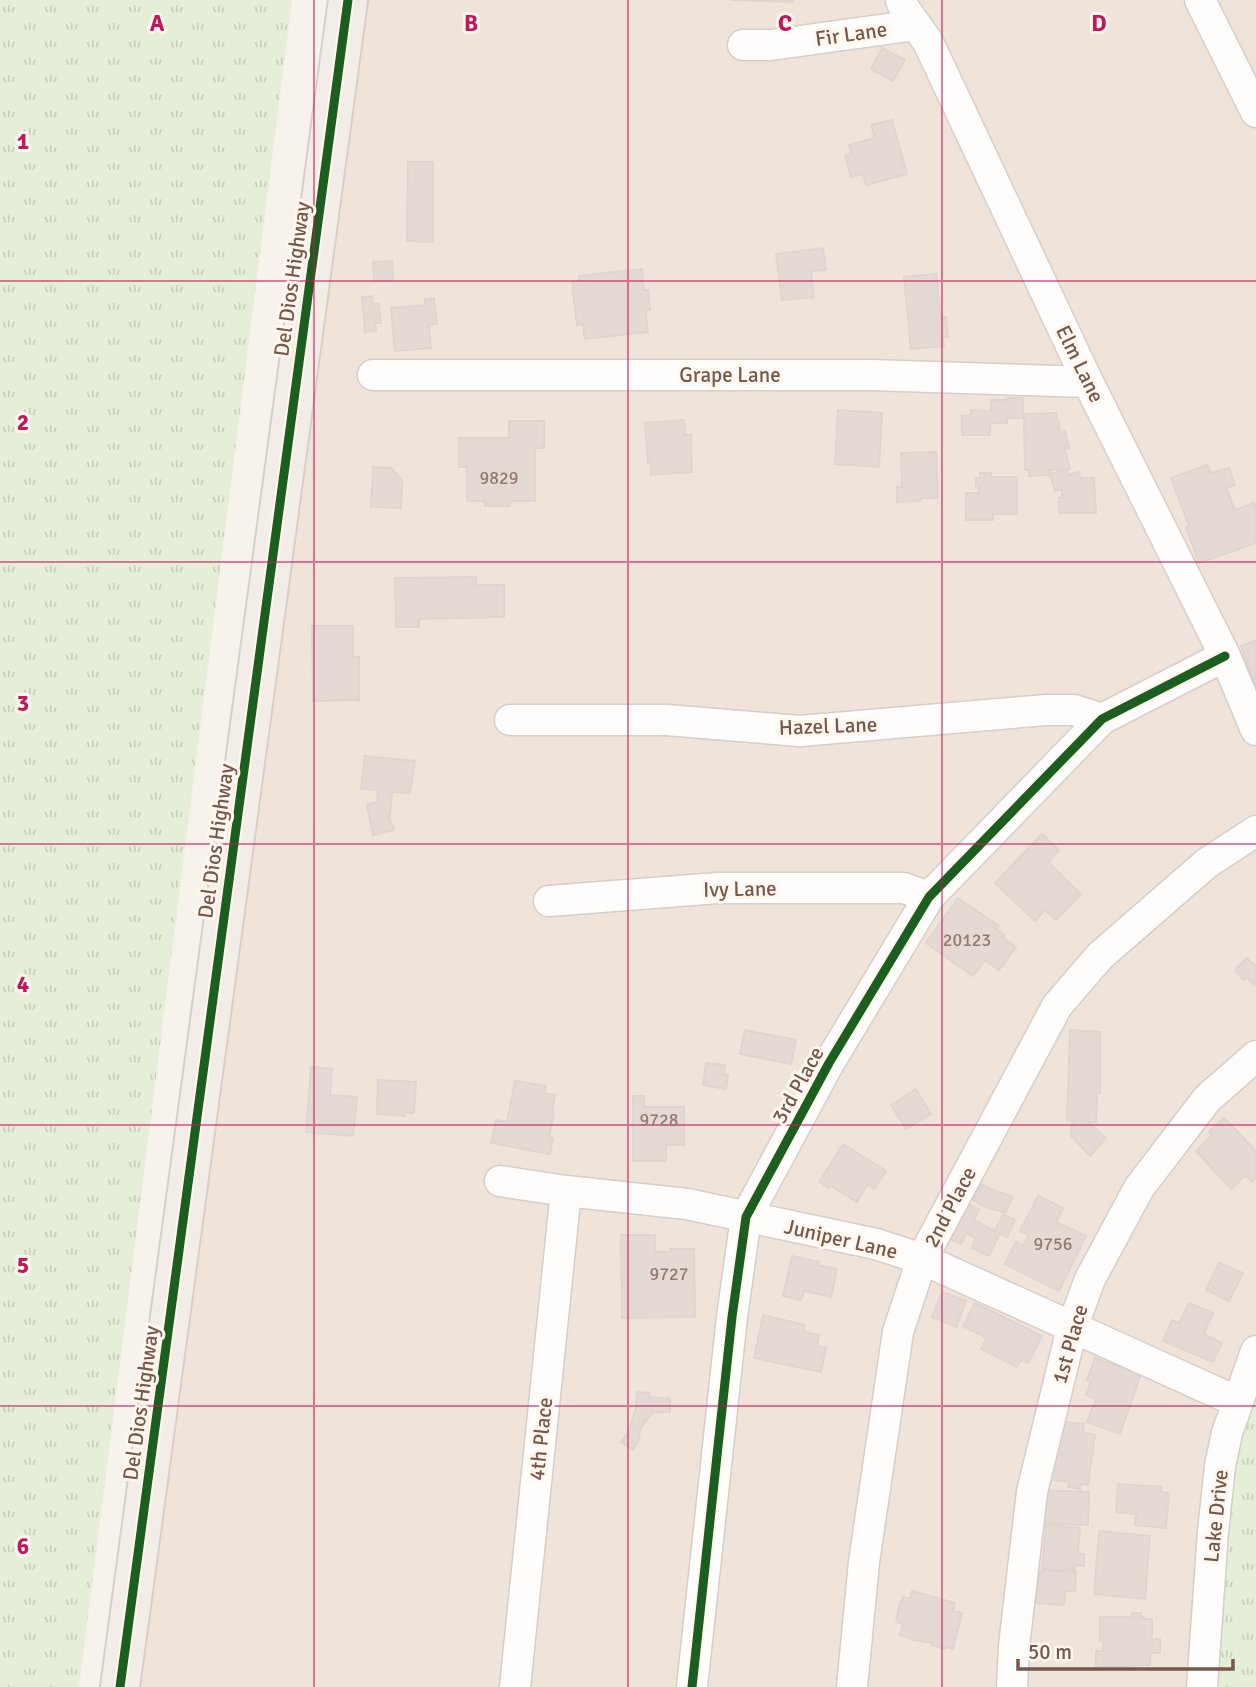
<svg xmlns="http://www.w3.org/2000/svg" width="1256" height="1687" viewBox="0 0 1256 1687" font-family="Signika,sans-serif">
<defs>
<pattern id="grass-tufts" width="24" height="20" patternUnits="userSpaceOnUse" patternTransform="scale(1.75)"><rect width="24" height="20" fill="#e5eed7"/><path d="M3 7l-1-3M5 7V3M7 7l1-3M15 17l-1-3M17 17v-4M19 17l1-3" fill="none" stroke="#c8ceba"/></pattern>
</defs>
<rect width="100%" height="100%" fill="#f7f2ec"/>
<path fill="#f0e4da" d="M349,0h907v1388l-45,299h-1091z"/>
<path fill="url(#grass-tufts)" d="M0,0h292l-213,1687h-79z
M1256,1351v336h-54l5,-75z"/>
<path fill="#e4dad3" stroke="#e0d5ce" stroke-width="2" d="M730,0h63v2z
M882,48l23,12 -12,21 -22,-12z
M892,120l15,54 -41,11 -3,-11 -12,3 -6,-21 6,-2 -2,-9 26,-7 -4,-13z
M408,162h25v80l-26,-1z
M823,248l3,22 -15,1 3,26 -32,3 -6,-46z
M392,261l1,19 -19,1 -1,-19z
M642,269l2,21h4l2,20h-5l3,22 -63,7 -2,-15 -6,1 -5,-43 7,-1v-5z
M936,274l5,44 5,-1 2,20h-6l2,9 -33,3 -7,-72z
M372,296l1,8h6l2,19h-6l1,8 -11,1 -3,-35z
M434,298l3,26 -8,1 2,23 -36,3 -4,-43 34,-3v-6z
M1006,398h17v20h-16v5h-17v12h-28v-19h9v-6l20,1v-11h15z
M838,410l44,3 -3,54 -44,-3z
M1056,413l5,20 4,-2 4,17 -4,1 5,20 -21,1v5l-20,1v-6h-4l-1,-56z
M684,420l1,15h6l1,37 -41,3v-12h-3l-3,-40z
M509,421h35v27h-9v53h-25v5h-25v-5h-18v-34h-8v-29h50z
M936,452l2,46h-17v3l-24,1v-15h5l-1,-34z
M1207,465l4,8 18,-5 6,17 -9,3 9,22 19,-7 2,5v35l-57,20 -13,-36 3,-1 -18,-48z
M373,467l18,1 11,12 -1,28 -30,-1z
M1067,470v5l12,-3 1,6h14l2,35h-37v-15h3v-9l-7,2 -5,-17z
M980,473h11v4h26v37h-24v6h-27v-27h13v-7h-3v-8h4z
M476,577v8h28v32l-85,2v8h-23l-1,-49z
M312,626h41v31h6v43l-46,1z
M1256,640v44l-1,1 -14,-39z
M365,756l50,5 -5,32 -18,-1 -2,24h-2l6,14 -21,5 -6,-30 10,-3 1,-12 -17,-1z
M1042,834l17,16 -11,12 33,32 -25,26 -11,-10 -10,11 -40,-38z
M958,898l41,28 -3,3 8,6 -2,2 14,10 -17,23 -14,-10 -12,16 -47,-33z
M1247,958l8,8 1,-1v16l-2,4 -7,-8 -3,3 -9,-10z
M745,1030l51,10 -5,24 -51,-10z
M1070,1030l30,2v61h-3l-1,29h-8l18,16 -16,18 -19,-20 1,-15 -5,-1z
M706,1063l19,2 -1,9 4,1 -2,14 -23,-4z
M311,1067l21,2 -2,26 27,2 -4,39 -47,-4z
M378,1080l38,2 -2,31h-9v3l-28,-2z
M515,1081l31,5 -2,7 11,2 -3,16 2,1 -5,25 4,1 -3,16 -59,-11 5,-23 11,2z
M916,1089l15,25 -25,15 -15,-24z
M633,1096h11v11h40v38h-18v16h-33z
M1224,1118l32,33v28l-4,3 -6,-7 -15,14 -35,-38 16,-16 -3,-3z
M843,1144l43,27 -12,18 -6,-5 -11,18 -26,-16 -2,2 -10,-6z
M981,1184l18,9 1,-1 13,5 -8,16 -11,-4 -1,1 -20,-10z
M1038,1196l25,12 -7,14 30,14 -27,55 -54,-27 11,-22 7,4 6,-11 -9,-4z
M966,1203l13,7 -5,10 21,11 8,-17 12,6 -8,17 -7,-4 -11,23 -17,-8 4,-10 -10,-5 -5,11 -13,-6z
M621,1235h34v17h15v-3h24l1,68 -73,1z
M792,1256l27,6 -1,3 19,4 -6,28 -27,-6 -3,9 -18,-4z
M1219,1263l24,10 -14,28 -23,-11z
M942,1292l24,9 -10,26 -24,-10z
M975,1303l67,33 -14,27 -7,-3 -4,7 -36,-18 6,-11 -24,-12z
M1189,1303l24,10 -9,21 18,9 -9,19 -50,-21 9,-21 7,3z
M763,1315l42,10 -1,7 15,3 -2,11 9,2 -5,24 -67,-14z
M1095,1358l46,16 -21,60 -33,-12 9,-23 -10,-4 5,-13 -4,-2z
M637,1392l12,1v4l21,2v13h-17l-11,14 -4,11 2,1 -7,12 -12,-8 7,-10 8,-23z
M1059,1421l25,3 -1,9 12,2 -7,50 -8,-1v5l-12,-2 1,-5 -22,-3z
M1118,1484l44,3 -1,5 8,1 -3,35 -31,-3 1,-11 -20,-2z
M1033,1490l56,2 -1,33 -57,-2z
M1046,1525l34,3 -2,25 6,1v12l-9,-1v5l-8,-1v2l-25,-3z
M1099,1531l51,5 -5,63 -51,-5z
M1042,1570l34,2 -1,19h-10l-1,14 -28,-2 3,-31h3z
M912,1591l43,12 -2,8 9,2 -9,36 -8,-2 -1,2 -12,-4 1,-2 -21,-3v-2l-12,-3 3,-11 -7,-2 4,-20h2l1,-5 7,2z
M1132,1613h9v4h3v2h8v20h8v14h-10v12l-54,2v-16h7v-10h-3v-24h32z"/>
<g fill="none" stroke-linecap="round" stroke-linejoin="round">
<defs>
<path id="minor" d="M901,0l3,8 24,34 160,340 137,274 31,74
M1200,0l56,112
M743,45h28l145,-20
M373,375h497l218,7
M510,720h156l134,11 246,-21h28l28,9
M549,901l169,-13h186l25,9
M500,1181l66,10 121,13 189,40 46,15 316,143
M515,1687l51,-496
M692,1687l40,-370 14,-100 83,-154 100,-166 173,-178 123,-63
M852,1687l12,-125 34,-230 24,-73 135,-253 43,-50 107,-93 49,-32
M1012,1687l2,-41 18,-154 40,-164 18,-49 49,-91 68,-89 49,-43
M1202,1687l11,-155 7,-66 7,-33 29,-82"/>
<path id="major" d="M120,1687l228,-1687"/>
</defs>
<use href="#minor" stroke="#d6cec8" stroke-width="33"/>
<use href="#major" stroke="#d8cfca" stroke-width="42"/>
<use href="#minor" stroke="#fefdfc" stroke-width="30"/>
<use href="#major" stroke="#f2ede6" stroke-width="38"/>
<defs>
<path id="cycleway" d="M120,1687l228,-1687
M692,1687l40,-370 14,-100 83,-154 100,-166 173,-178 123,-63"/>
</defs>
<use href="#cycleway" stroke="#fff7ee" stroke-width="13"/>
<use href="#cycleway" stroke="#1b5e20" stroke-width="9"/>
</g>
<path fill="none" stroke="#c2185b" stroke-width="2" stroke-opacity="0.55" d="M314,0v1687M628,0v1687M942,0v1687M0,281h1256M0,562h1256M0,844h1256M0,1125h1256M0,1406h1256"/>
<g text-anchor="middle" stroke-width="6" stroke-linejoin="round" paint-order="stroke">
<g font-size="18" fill="#937a70">
<text x="499" y="484">9829</text>
<text x="967" y="946">20123</text>
<text x="659" y="1126">9728</text>
<text x="1053" y="1250">9756</text>
<text x="669" y="1280">9727</text>
</g>
<g font-size="21" fill="#76584c" stroke="#fff7ee">
<text transform="translate(851 34) rotate(-8)" y="7">Fir Lane</text>
<text transform="translate(292 279) rotate(-82)" y="7">Del Dios Highway</text>
<text transform="translate(1080 364) rotate(64)" y="7">Elm Lane</text>
<text x="730" y="382">Grape Lane</text>
<text transform="translate(828 726) rotate(-2)" y="7">Hazel Lane</text>
<text transform="translate(216 841) rotate(-82)" y="7">Del Dios Highway</text>
<text transform="translate(740 889) rotate(-1)" y="7">Ivy Lane</text>
<text transform="translate(798 1085) rotate(-61)" y="7">3rd Place</text>
<text transform="translate(950 1207) rotate(-62)" y="7">2nd Place</text>
<text transform="translate(841 1239) rotate(13)" y="7">Juniper Lane</text>
<text transform="translate(1070 1344) rotate(-74)" y="7">1st Place</text>
<text transform="translate(141 1403) rotate(-82)" y="7">Del Dios Highway</text>
<text transform="translate(541 1439) rotate(-84)" y="7">4th Place</text>
<text transform="translate(1216 1516) rotate(-84)" y="7">Lake Drive</text>
</g>
</g>
<g font-size="23" text-anchor="middle" font-weight="bold" fill="#c2185b" stroke="#fff7ee" stroke-width="6" stroke-linejoin="round" paint-order="stroke">
<text x="157" y="31">A</text>
<text x="471" y="31">B</text>
<text x="785" y="31">C</text>
<text x="1099" y="31">D</text>
<text x="23" y="149">1</text>
<text x="23" y="430">2</text>
<text x="23" y="711">3</text>
<text x="23" y="992">4</text>
<text x="23" y="1273">5</text>
<text x="23" y="1554">6</text>
</g>
<path d="M1018 1659v10h215v-10" fill="none" stroke="#76584c" stroke-width="3.5"/>
<text x="1028" y="1659" font-size="21" fill="#76584c" stroke="#fff7ee" stroke-width="5" paint-order="stroke">50 m</text>
</svg>
